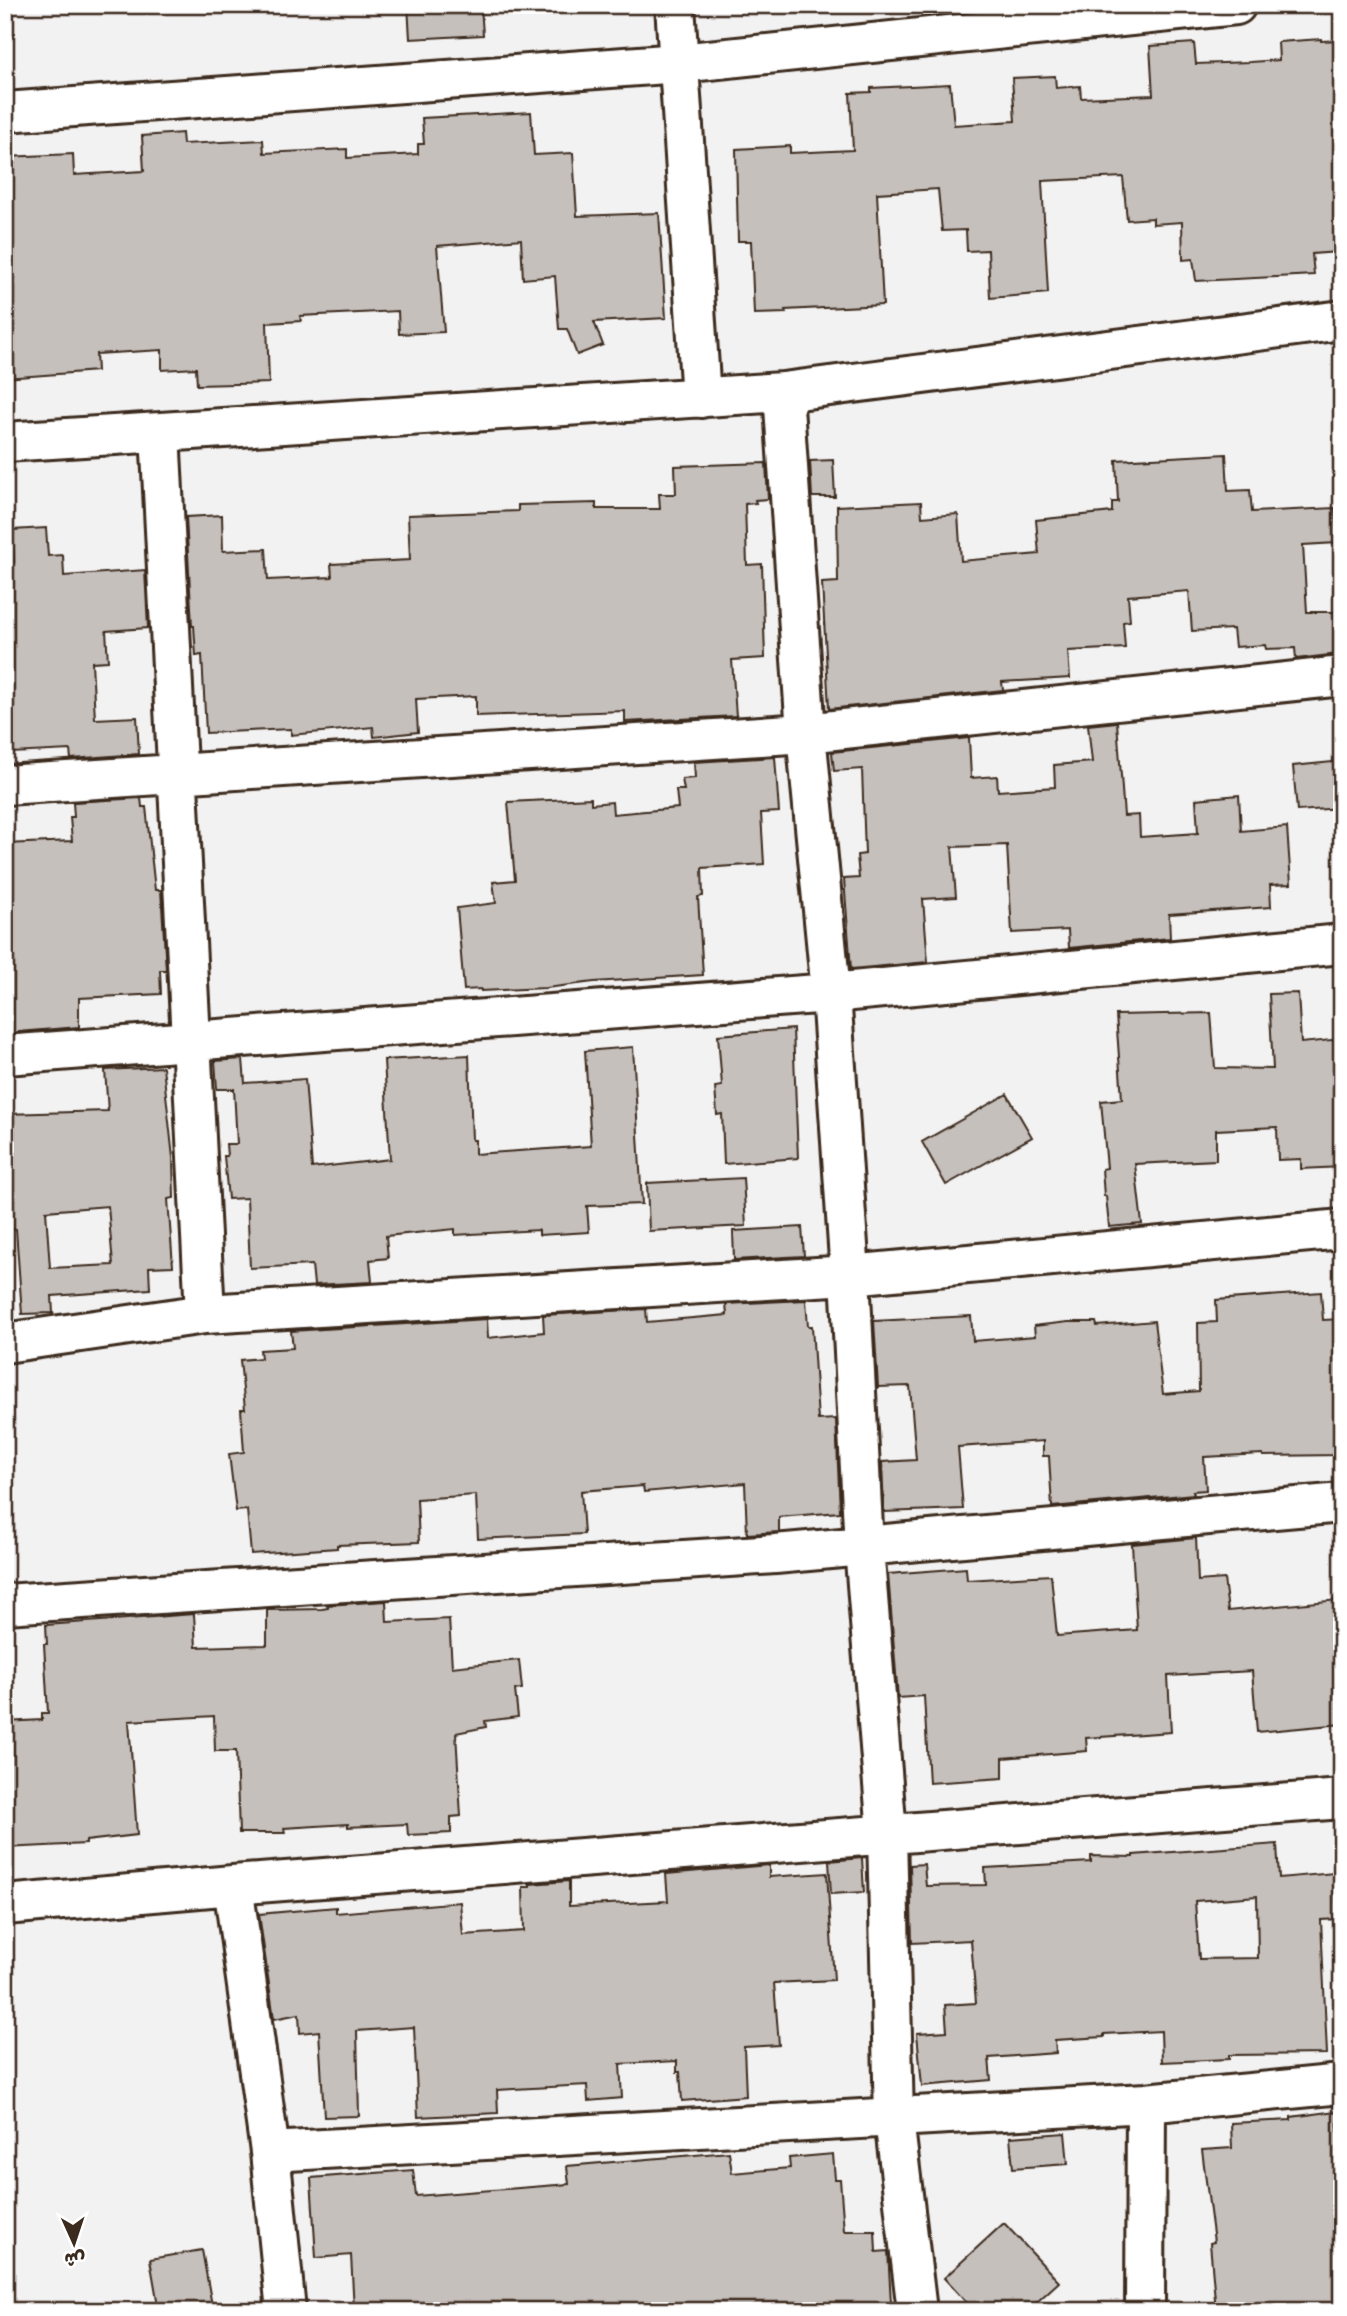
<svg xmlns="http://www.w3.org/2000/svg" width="1347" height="2316" viewBox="0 0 1347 2316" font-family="Delius,'Playpen Sans Arabic',sans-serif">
<rect width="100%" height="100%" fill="#f3f2f2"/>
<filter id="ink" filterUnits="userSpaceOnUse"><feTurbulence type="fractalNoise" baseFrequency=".0143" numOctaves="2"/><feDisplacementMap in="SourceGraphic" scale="14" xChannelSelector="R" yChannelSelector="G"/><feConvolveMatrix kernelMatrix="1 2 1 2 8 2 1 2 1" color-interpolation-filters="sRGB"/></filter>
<g filter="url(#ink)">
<path fill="#c6c0bd" stroke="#3b2a1e" stroke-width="2" fill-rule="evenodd" d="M408,5h73l2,30 -73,4z
M1321,39v2l21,-1v176h-6l2,36 -26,2 2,21 -118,6 -3,-22 -10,1 -1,-38 -29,2v-6l-26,2 -4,-43 -81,4 6,112 -58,5 -2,-48 -21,1 -1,-21 -24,1 -4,-42 -61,4 6,112 -98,5 1,3 -32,1 -3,-73h-13l-2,-92 54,-3v7l63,-3 -3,-57 21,-1v-4l79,-4 4,41 61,-4 -3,-43 43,-2 1,12 24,-2 1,12 72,-3 -3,-49 44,-3 2,21 54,-2 29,-2 -1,-18z
M531,112l3,43 39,-2 4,63 82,-3 7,105 -72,4 9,23 -26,10 -10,-26h-8l-4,-53 -32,3 -2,-40 -22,2 -62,5 7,86 -45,2 -1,-23 -98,5 1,5 -34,2 2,60 -72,2 -1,-17 -34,2v-20l-66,4 1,17 -92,7v-221l68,-3 1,21 70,-4 -2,-35 40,-3 1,11 80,-4 1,13 83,-4v9l71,-4v-10h6l-2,-26z
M1226,454l2,37 22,-1 2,22 83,-4 2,35 -34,2 4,67h28l3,42 -42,5 -1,-11 -29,1 -1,-4 -30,2 -2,-18 -41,2 -3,-40 -61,5 2,25 -7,1 2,26 -57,3 2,27 -68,4 1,8 -174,19 -7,-126 16,-1 -1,-76 84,-4 1,15 36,-3 3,47 78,-7 -3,-34 76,-8v-10h6l-2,-42z
M833,460l2,37h-23l-2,-36z
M766,463l2,36 -13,1 1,3 -11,1 2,61 15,-1 3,94 -33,2 4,56 -111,6v-11l-149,5v-20l-60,3 2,33 -44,5 -1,-10 -82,8v-6l-85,4 -4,-78 -6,1 -2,-30h-2l-6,-109 36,-2 1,36 43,-2 2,31 64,-3 -1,-13 79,-4 -2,-45 110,-4v-6l78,-2v6h64l-1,-15h17l-1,-28z
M46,528l2,28 15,-1 1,21 81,-6 3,58 -42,3 2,30 -16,1 3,57 42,-2 2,37 -68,5 -1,-9 -59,3 -2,-27h-4v-163l9,-1 -2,-32z
M1117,722l7,94 15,-1 1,22 58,-4 -2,-34 43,-4 2,36 46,-4 4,57 -21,1 1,22 -102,7 1,24 -101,10 -1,-18 -56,3 -5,-88 -55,2 4,50 -33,2 5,63 -77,7 -7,-90 15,-1 -2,-23 8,-1 -3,-85 -28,2 -2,-19 137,-14 2,40 26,-2 1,15 57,-4 -1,-22 38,-3 -4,-37z
M775,757l4,55 -18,1 3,51 -62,4 1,28 -5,1 5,78 -109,7 -48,6 -65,3v-2l-17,1 -7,-82 39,-5 -3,-21 22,-2 -7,-78 83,-4v6l21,-2 1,12 65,-6 -2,-18h8l-2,-11 13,-1 -1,-16z
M1342,761v47l-45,3 -4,-45z
M141,798l1,9h4l9,83h6l5,80h-6l1,24 -82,4v29l-74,6v-189l67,-3 -2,-24h4l-1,-15z
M1298,993l3,50 41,-4v128l-41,2v-10l-23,1 -1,-33 -61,3v30l-81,4 7,60 -33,3 -3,-31h-2l-2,-27 5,-1 -6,-67 21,-2 -6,-84 95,-2 4,55 58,1 -4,-75z
M793,1029l5,129 -74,6 -2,-50 -5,1 -2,-28 7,-1 -4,-51z
M633,1047l9,157 -55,2 2,26 -50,3v-5l-84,5v-6l-69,7 2,22 -18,2 2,22 -58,3 -2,-20 -62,3 -3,-70 -19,1 -4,-43h3l-1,-12h11l-3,-55h-17l-2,-28 28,-2 2,24 60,-4 7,89 78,-9 -6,-99 85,-5 3,85h3v14l116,-8 -6,-95z
M163,1067l10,91 1,40 -6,1 5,67 -24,1 1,22 -98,7 1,17 -31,1 -6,-85 -11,1v-116l103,-3 -3,-41zM108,1206l5,59 -63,3 -4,-57z
M1007,1094l25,43 -86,48 -24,-43z
M743,1178l3,48 -97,5 -2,-48z
M802,1227l2,29 -70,4 -1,-29z
M1321,1292l2,28 19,-1v136l-79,1v-2l-59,3 2,33 -13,1 1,3 -142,13 -3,-51h-6v-15l-85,6 5,62 -79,3 -2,-50 34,-2 -6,-74 -32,1 -4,-66 97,-5 2,25 62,-5 -1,-10 34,-4h28l1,4 57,-5 9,73 36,-3 -1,-68 19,-1 -1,-22z
M806,1300l2,26h4l6,94 18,-1 4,93 -61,5v15l-32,2 -2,-51 -101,9 -1,-6 -62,5 3,43 -106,5 -2,-44 -59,4 2,43 -82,3v3l-86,6 -4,-44 -11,1 -7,-57 15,-2 -3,-43h4l-5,-49 21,-2 -1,-8 33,-2 -2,-17 196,-12 1,19 56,-6 -1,-17 103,-6 1,13 80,-7 -1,-11z
M1196,1538l2,43 26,-2 4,32 110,-11 4,50v74l-85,8 -5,-61 -84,5 3,56 -85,6 1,13 -84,7v20l-74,5 -5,-87 -26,2 -10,-124 78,-6 1,12 84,-5 6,61 80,-6 -5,-86z
M386,1601l1,21 62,-3 3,48 67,-7 3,29 -7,1 3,27 -33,4 1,6 -30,6 5,83 -10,1v16l-43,2 -1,-11 -59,3v-3l-64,4 1,5h-46l-3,-82h-21l-1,-35 -85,5 8,114 -51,6v3l-81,4v-126l37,-2v-7h6l-4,-69h3l-1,-19 148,-11 2,33 71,-2v-35l55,-1 6,-1 -1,-3z
M1277,1844l2,34 55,-5 4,46 -17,1 6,134 -98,1v4l-67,3 -1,-31 -57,3v3l-49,3 1,13 -67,5 2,22 -69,6 -5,-53 30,-2 -2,-26 31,-2 -5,-63 -59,3 -2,-78 14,-1 2,22 60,-1 -1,-17 106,-6v-6l42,1v-2zM1257,1896l1,62 -59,1 -4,-58z
M862,1858l2,34 -33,2 -2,-33z
M769,1865v12l58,-4 7,107 -60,3 5,62 -35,2 2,49 -64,5 -2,-29h-3v-11l-57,3 2,34 -34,3 -1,-16 -90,5 1,23 -80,4 -4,-90 -57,4 2,85 -35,1 -5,-86 -19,2 -1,-19 -25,5 -15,-105 77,-7v6l124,-11 3,33 61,-4 -1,-44h7v-3l39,-3v25l99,-5 -2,-27z
M1337,2111l5,112v88h-126l-6,-68 4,-1 -12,-92 30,-2 -1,-25 60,-3v-3z
M1065,2133l3,31 -55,4 -3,-31z
M729,2152l3,21 58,-5 -1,-10 44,-4 2,25h5l4,52h31l1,21 12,-1 3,52 -40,1v7h-458v-4l-39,3 -3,-55 -35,3 -5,-80 102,-8 3,26 153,-12 -2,-18z
M1004,2223l55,59 -32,29h-53l-30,-33z
M202,2250l11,61h-54l-9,-52z"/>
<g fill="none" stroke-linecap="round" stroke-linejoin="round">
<defs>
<path id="minor" d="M675,5l26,393
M5,112l675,-49 556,-58
M783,392l23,341 25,260 19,282 14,272 23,287 7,285 23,192
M160,432l45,882
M5,442l778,-50 559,-72
M5,785l801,-52 536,-57
M5,1055l826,-62 511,-49
M5,1343l200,-29 645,-39 492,-46
M5,1604l770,-50 567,-51
M233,1885l37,267 16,159
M5,1905l228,-20 1109,-86
M270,2152l876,-49 196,-19
M1145,2311l1,-208"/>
</defs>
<use href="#minor" stroke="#3b2a1e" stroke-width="44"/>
<use href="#minor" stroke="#fff" stroke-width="38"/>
</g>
</g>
<rect width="1347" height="2316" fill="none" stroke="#fff" stroke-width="28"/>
<rect x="14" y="14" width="1319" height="2288" fill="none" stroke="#3b2a1e" stroke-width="2.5" filter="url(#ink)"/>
<g transform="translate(74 2243) rotate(177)" stroke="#ffffff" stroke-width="5" paint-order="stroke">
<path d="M0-5L12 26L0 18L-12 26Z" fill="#3b2a1e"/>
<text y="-10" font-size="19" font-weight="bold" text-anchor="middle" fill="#3b2a1e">ش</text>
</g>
</svg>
